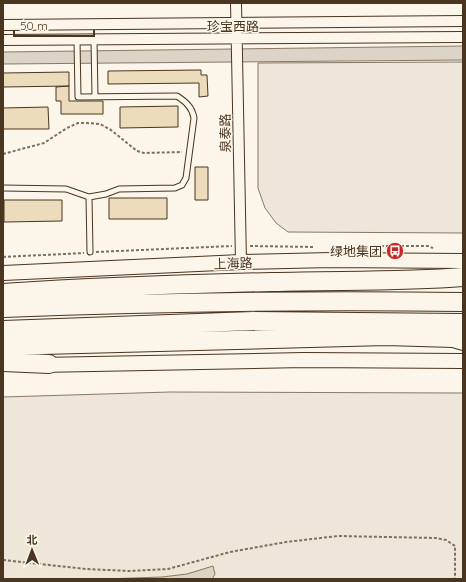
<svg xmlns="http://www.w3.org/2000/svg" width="466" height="582" viewBox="0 0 466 582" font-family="Quicksand,'Noto Sans SC',sans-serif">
<rect width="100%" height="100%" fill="#fbf6e9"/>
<path fill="#ede6d9" stroke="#887966" d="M463,62v171l-175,-1 -12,-9 -11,-15 -7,-20v-125z
M170,392l293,1v186h-460v-182z"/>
<path fill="#dcd4c6" stroke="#887966" d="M463,46v14l-460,4v-12z
M213,566l2,8 -3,5h-108l58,-2 25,-3z"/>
<path fill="#ecdcbc" stroke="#4a3520" d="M201,70v5h6l1,21 -9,1v-14l-91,1v-13z
M69,72v14l-66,1v-14z
M69,86v15h34v13h-42v-13h-5v-14z
M178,106v21l-58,1v-21z
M48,107l1,22h-46v-21z
M195,167h13v33h-13z
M109,198h58v21h-58z
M4,200h58v21l-58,1z"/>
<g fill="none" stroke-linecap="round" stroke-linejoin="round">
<defs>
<path id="lane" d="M94,40l1,57
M3,188l63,1 23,8 17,-3 13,-5 56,-1 7,-3 4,-7 8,-60c-2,-11 -8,-16 -17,-22l-99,1 -1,-57
M89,197l1,55"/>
<path id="street" d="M236,3l5,259
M3,25l460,-4
M3,40l460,-3"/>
<path id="secondary" d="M3,273l238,-11 90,-2 132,1
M39,365l265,-5 159,1"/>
<path id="highway" d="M3,293c90,-6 179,-9 269,-11 64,-2 128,0 191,-5
M3,308c153,-6 306,-8 460,-6
M3,330l250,-9 210,2
M3,346l383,-10 67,2 10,3
M3,362l46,2"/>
</defs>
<use href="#lane" stroke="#4a3520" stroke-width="7"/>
<use href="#street" stroke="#4a3520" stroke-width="12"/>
<use href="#secondary" stroke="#4a3520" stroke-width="16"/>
<use href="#highway" stroke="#4a3520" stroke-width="20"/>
<path stroke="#7f6f5c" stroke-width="2" stroke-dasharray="3 2" stroke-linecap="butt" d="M3,154l41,-11 23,-15 11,-5h9l13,1 11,6 26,21 7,2 38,-1
M250,246l64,1
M366,247l7,-1h55l5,2
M96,252l136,-6
M3,257l81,-4
M3,560l83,9 44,2 38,-2 62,-17 56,-10 52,-6 98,2 10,2 9,6v33"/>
<use href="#lane" stroke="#fbf6e9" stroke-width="5"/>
<use href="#street" stroke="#fbf6e9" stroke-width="10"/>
<use href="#secondary" stroke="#fbf6e9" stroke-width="14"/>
<use href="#highway" stroke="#fbf6e9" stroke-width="18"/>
</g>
<defs>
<symbol id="bus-disc" viewBox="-11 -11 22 22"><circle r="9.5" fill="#c62828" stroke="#fbf6e9"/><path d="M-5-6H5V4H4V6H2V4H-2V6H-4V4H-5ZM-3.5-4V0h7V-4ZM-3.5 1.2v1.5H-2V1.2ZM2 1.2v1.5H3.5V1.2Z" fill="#fff"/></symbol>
</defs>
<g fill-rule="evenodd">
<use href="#bus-disc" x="385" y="241" width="20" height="20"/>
</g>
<g text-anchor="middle" stroke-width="3" stroke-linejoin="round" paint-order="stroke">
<g font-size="13" fill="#4a3520" stroke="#fbf6e9">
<text x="233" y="31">珍宝西路</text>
<text transform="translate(225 133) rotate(-91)" y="5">泉泰路</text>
<text transform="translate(233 263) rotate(-2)" y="5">上海路</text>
</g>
<g font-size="13" fill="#4a3520" stroke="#fbf6e9" text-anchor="end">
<text x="382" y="256">绿地集团</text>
</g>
</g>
<rect width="466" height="582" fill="none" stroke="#4a3520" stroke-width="8"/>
<g transform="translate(32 550) rotate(359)" stroke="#fbf6e9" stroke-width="3" paint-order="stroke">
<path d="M0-3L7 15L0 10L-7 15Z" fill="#4a3520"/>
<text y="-6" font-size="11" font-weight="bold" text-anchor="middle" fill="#4a3520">北</text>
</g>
<path d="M14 30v6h80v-6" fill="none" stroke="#4a3520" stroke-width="2"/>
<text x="20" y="30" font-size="12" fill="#4a3520" stroke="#fbf6e9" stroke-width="3" paint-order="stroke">50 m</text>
</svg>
